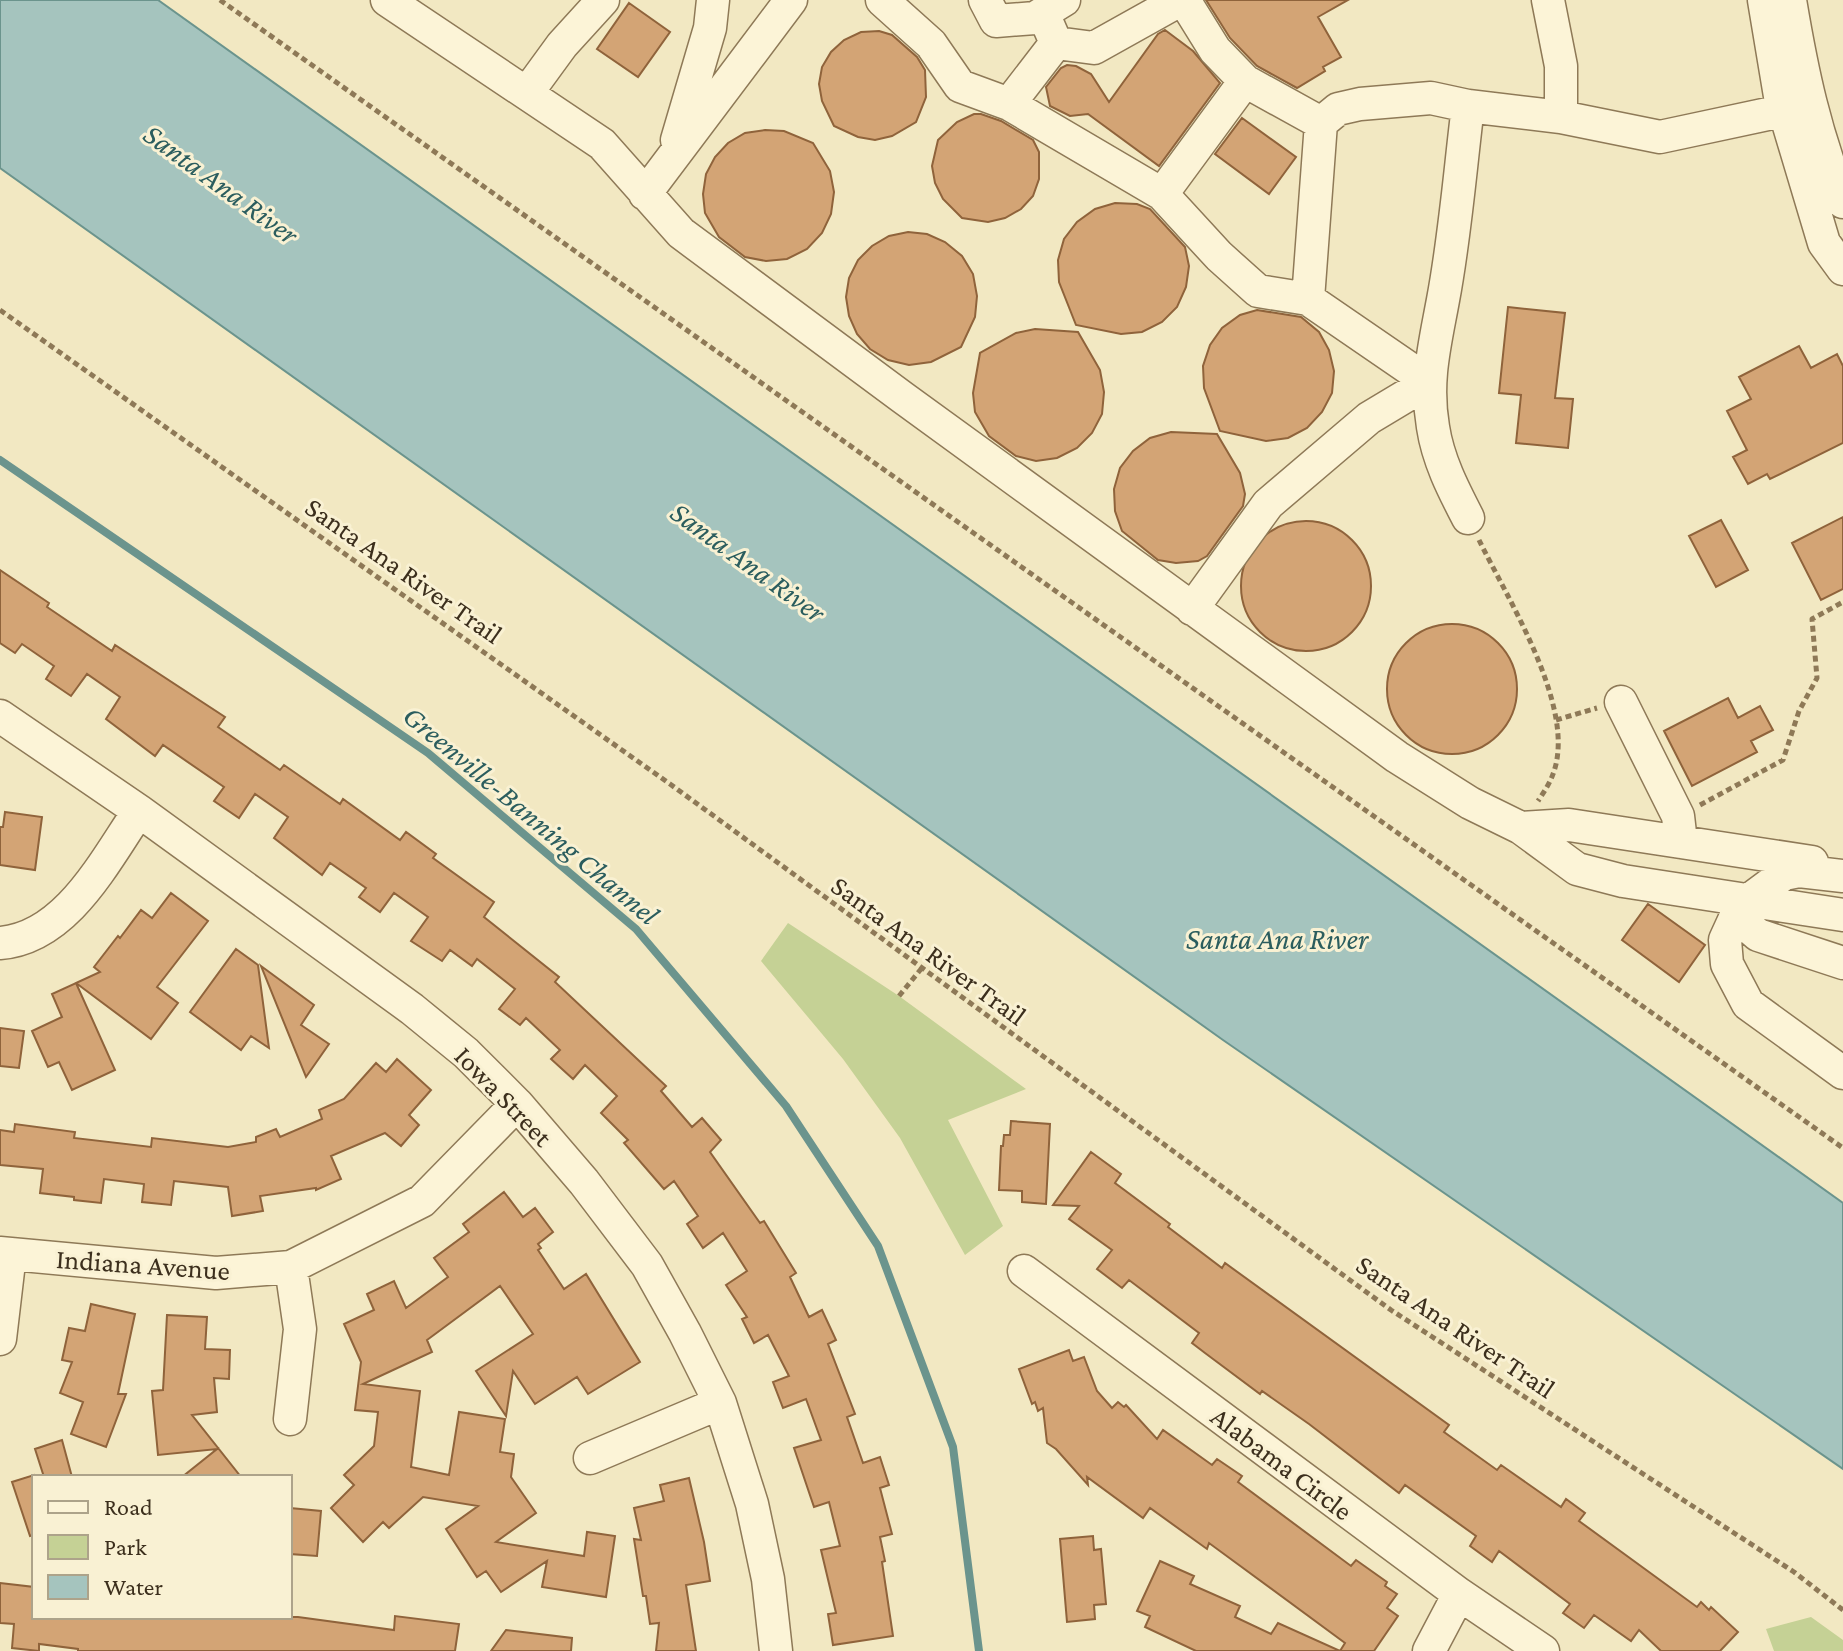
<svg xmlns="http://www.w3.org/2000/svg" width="1843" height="1651" viewBox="0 0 1843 1651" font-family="'Crimson Pro',serif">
<rect width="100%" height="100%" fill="#f2e8c2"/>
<path fill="#c5d195" d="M788,923l111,73 127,93 -78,31 55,106 -38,29 -65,-117 -57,-79 -82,-98z
M1811,1617l32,23v11h-69l-8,-22z"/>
<path fill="#a5c4be" stroke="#6b948d" stroke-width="2" d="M0,0h158l1685,1203v266l-620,-429 -1223,-872z"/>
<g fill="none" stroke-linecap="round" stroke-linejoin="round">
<path stroke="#6b948d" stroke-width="8" d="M0,460l428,293 208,176 150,177 92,140 75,201 26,204"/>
</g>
<path fill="#d3a475" stroke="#8f633b" stroke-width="2" d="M1206,0h142l-30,17 23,40 -18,10 2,4 -28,17 -40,-22 -27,-28z
M629,3l41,29 -32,45 -41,-28z
M1165,30l28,21 27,32 -61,83 -71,-52 -18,2 -20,-10 -4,-19 15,-19 6,-3 9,1 15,8 18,28 49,-68z
M879,31l13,4 25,22 8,13 1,27 -10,25 -24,14 -17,4 -17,-3 -24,-11 -12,-25 -3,-17 3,-17 9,-15 13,-12 17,-8z
M974,114h7l20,7 32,19 6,12v27l-6,17 -12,13 -16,9 -17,4 -26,-4 -19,-19 -8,-16 -3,-17 6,-26 19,-18z
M1242,118l54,39 -27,37 -54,-40z
M765,130l19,1 29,12 17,28 4,21 -3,22 -9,19 -15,16 -20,10 -21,2 -21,-4 -26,-20 -14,-24 -2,-19 3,-20 9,-17 13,-14 17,-10z
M1115,203l22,1 13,5 35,38 4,19 -3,21 -9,20 -15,15 -20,10 -21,2 -45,-9 -17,-43 -1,-22 6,-21 13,-17 18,-13z
M908,232l19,2 18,8 17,14 11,18 4,22 -2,21 -14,30 -30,15 -22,3 -21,-5 -18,-11 -13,-15 -8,-18 -3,-19 3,-19 9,-18 14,-14 17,-10z
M1508,307l57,6 -10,85 18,1 -5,49 -52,-5 5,-48 -22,-2z
M1257,310l44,7 18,15 10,18 5,21 -2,22 -10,19 -15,16 -19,10 -22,3 -46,-10 -16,-43 -1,-22 7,-21 12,-17 18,-13z
M1035,329l43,3 22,38 4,22 -2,22 -10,19 -15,15 -20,10 -21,3 -20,-5 -27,-20 -14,-24 -2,-19 7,-40 36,-20z
M1799,346l12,22 26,-14 6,12v77l-73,36 -3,-5 -19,10 -15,-27 14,-7 -20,-39 24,-12 -12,-22z
M1171,432l46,2 23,39 5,21 -2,12 -36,50 -9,5 -22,2 -18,-3 -36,-29 -7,-20 -1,-22 6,-21 13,-17 17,-13z
M1843,517v72l-22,11 -29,-57z
M1721,520l27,50 -32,17 -27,-51z
M1241 586a65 65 0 1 1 130 0a65 65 0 1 1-130 0Z
M0,570l49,33 -2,4 65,44 3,-6 110,72 -7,10 62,43 4,-5 56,39 3,-5 57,41 6,-8 30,22 -3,4 61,44 -10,15 75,60 -4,5 111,104 -5,5 31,36 10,-9 19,22 -11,12 50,71 4,-2 32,52 -6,4 19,40 13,-7 14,30 -8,4 27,70 -8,3 16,46 17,-6 9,28 -9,3 12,46 -12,3 5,24 -3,1 11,74 -60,9 -5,-31 8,-1 -15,-63 19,-4 -11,-44 -15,5 -20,-59 27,-8 -15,-41 -23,9 -10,-26 16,-6 -21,-41 -14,8 -12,-24 5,-2 -21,-32 21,-14 -24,-38 -20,15 -16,-24 11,-8 -24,-35 -10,8 -40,-46 4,-3 -27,-27 16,-17 -32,-31 -12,14 -22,-20 9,-9 -34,-32 -6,7 -21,-16 16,-20 -38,-30 -5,7 -22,-16 -8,11 -31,-20 17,-24 -34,-24 -14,19 -21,-15 7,-9 -36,-25 -8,12 -48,-37 14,-21 -33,-23 -16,24 -25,-17 10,-14 -61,-42 -8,11 -49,-37 14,-22 -33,-23 -16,22 -25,-17 8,-13 -32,-22 -7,9 -15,-10z
M1387 689a65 65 0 1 1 130 0a65 65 0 1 1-130 0Z
M1728,698l10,20 22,-12 13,24 -22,11 6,11 -65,34 -28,-55z
M5,812l37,5 -7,53 -35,-5v-38h3z
M171,893l37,28 -51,66 21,16 -27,36 -75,-56 24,-11 -6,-5 24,-31 2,2 21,-28 11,8z
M1648,904l57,41 -26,37 -57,-42z
M236,949l22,16 11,83 -18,-12 -10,14 -51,-38z
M261,966l53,39 -13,20 28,19 -23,33z
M76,983l39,87 -43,20 -13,-28 -11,5 -16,-36 30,-14 -10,-23z
M0,1028l24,3 -5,37 -19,-2z
M397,1059l34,31 -22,25 10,10 -18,21 -16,-13 -54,23 10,23 -25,11v-2l-56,8 3,15 -31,5 -4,-29 -54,-6 -3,24 -29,-3 2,-18 -40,-5 -3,24 -27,-3v-3l-34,-4 3,-24 -43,-4v-35l14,2 1,-8 60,8 -1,6 77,9 1,-9 76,9 28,-5v-5l20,-8 4,8 42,-18 -3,-9 25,-11 32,-36 10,9z
M1011,1121l39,3 -4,80 -24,-2v-11l-23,-1 2,-44h2l1,-11h6z
M1091,1152l30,22 -6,9 55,41 -2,3 54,41 3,-5 224,162 -5,7 53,38 4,-5 60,42 5,-8 19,14 -6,8 118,86 4,-5 8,8 2,-3 27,25 -18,19h-59l-22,-21 -8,11 -37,-26 -10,13 -21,-15 7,-9 -71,-53 -7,11 -22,-16 6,-10 -71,-51 -6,8 -90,-69 -47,-33 -2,3 -55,-41 -13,-10 7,-10 -70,-53 -7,8 -25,-19 15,-19 -43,-31 10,-13 -26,-1z
M504,1192l19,25 12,-9 18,24 -15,12 3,4 -3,2 26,39 22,-15 54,88 -52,32 -11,-17 -42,27 -22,-33 -7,45 -30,-45 57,-37 -33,-48 -73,54 5,12 -69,32 57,7 -9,76 38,8 10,-63 46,7 -5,33 14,2 -3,23 25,36 -40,29 88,14 3,-24 28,4 -9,61 -64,-10 5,-26 -46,31 -15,-21 -9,6 -31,-48 32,-23 -55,-9 -34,31 -6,-6 -20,20 -32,-34 23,-23 -10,-10 30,-29 4,-34 -23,-2 6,-48 -17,-38 30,-14 -7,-16 27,-13 12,27 42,-31 -14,-19 35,-26 -6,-8z
M91,1304l44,10 -17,80h8l-20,53 -35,-13 12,-32 -23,-9 12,-31 -10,-2 7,-32 16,3z
M167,1315l40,2 -2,32 25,1 -1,29 -15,-1 3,34 -25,3 49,62h-59l35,-28 -59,6 -6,-64 11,-1z
M1069,1350l4,11 11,-4 13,34 15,17 6,-6 6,5 2,-2 31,34 6,-9 49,35 5,-6 25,17 -4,6 113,84 5,-6 31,22 -2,4 12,8 -10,14 11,8 -24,35h-34l5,-8 -136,-100 -2,6 -57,-41 -7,10 -56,-41 1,8 -32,-36 -9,-6 -4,-35 -5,3 -3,-9 -3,2 -13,-35z
M62,1440l10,37h-28l-9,-28z
M34,1475v60l-4,1 -18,-54z
M689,1478l15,64 6,39 -24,4 10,66h-40l3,-28 -9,1 -4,-28h-3l-9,-57 7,1 -7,-32 30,-7 -4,-16z
M290,1508l31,3 -4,45 -27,-2z
M1093,1536l1,14 7,-1 5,55 -12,1 1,14 -28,3 -7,-83z
M1160,1561l34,15 -4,8 50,22 -5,11 36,17 7,-11 62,28h-144l-51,-24 5,-11 -13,-5z
M0,1583l34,4v30h264l96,13 1,-14 64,8 -4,27h-377v-2l-39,-5v7l-27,-3 2,-24 -14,-1z
M506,1630l66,8 -1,13h-80z"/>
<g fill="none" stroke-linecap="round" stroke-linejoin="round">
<defs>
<path id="minor" d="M387,0l215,144 79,89 221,164 495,360 73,46 51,25 56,41 46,12 220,34
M882,0l49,44 29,42 49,18
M985,0l11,21 39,-3 29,-18
M1184,0l31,50 30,31 76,42 17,-14 22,-5 71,-6 37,8
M1548,0l13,66v51
M1764,0l16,96 44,147 19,26
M1790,0c12,72 25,134 53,202
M1043,13l13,30 -47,61 153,90 57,62 39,35 50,8 121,83 -60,36 -101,86 -76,105
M1056,43l38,5 86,-48
M527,93l35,-48 41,-45
M677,140l33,-112 3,-28
M645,194l146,-194
M1162,194l83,-113
M1308,299l13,-176
M1468,518c-15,-29 -30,-58 -35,-91 -8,-46 2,-83 10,-127 12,-63 17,-129 25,-194l93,11 99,20 150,-32
M1621,702l57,114 3,26
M0,716l139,95 273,198 54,44 51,51 67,78 63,83 38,68 35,70 32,101 16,75 8,72
M1521,828l48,-3 243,37
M1843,876l-44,-5 -15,3 -35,26 -13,16 -11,24 2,24 21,40 95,69
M1736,916l22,19 85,28
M0,943c67,-5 105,-83 139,-132
M0,1253l216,20 75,-6 131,-66 95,-97
M1024,1271l435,323 84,57
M0,1339l10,-85
M290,1419l10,-90 -9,-62
M590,1458l130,-55
M1429,1651l30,-57"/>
</defs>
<use href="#minor" stroke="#8e7957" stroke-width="35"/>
<path stroke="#8e7957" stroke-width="5" stroke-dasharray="6 4" stroke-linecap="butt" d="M220,0l1623,1148
M0,310l670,474 721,526 403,262 49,38
M1479,540c28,58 99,169 74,234 -3,9 -9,18 -15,27
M1556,720l41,-12
M1700,805l83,-45 16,-49 18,-33 -5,-59 31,-17
M899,996l22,-27"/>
<use href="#minor" stroke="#fcf4d7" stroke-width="32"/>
</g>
<g text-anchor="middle" stroke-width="6" stroke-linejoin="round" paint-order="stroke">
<g font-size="28" fill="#3c2f1d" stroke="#f9f1d3">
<text transform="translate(404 570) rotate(35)" y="10">Santa Ana River Trail</text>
<text transform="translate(929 950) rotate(36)" y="10">Santa Ana River Trail</text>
<text transform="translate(504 1096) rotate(46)" y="10">Iowa Street</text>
<text transform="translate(143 1264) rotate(4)" y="10">Indiana Avenue</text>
<text transform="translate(1456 1326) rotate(34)" y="10">Santa Ana River Trail</text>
<text transform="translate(1282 1463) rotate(37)" y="10">Alabama Circle</text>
</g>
<g font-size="30" font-style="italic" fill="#2b5d5e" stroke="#f9f1d3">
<text transform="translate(221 184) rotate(36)" y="10">Santa Ana River</text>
<text transform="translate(748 562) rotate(36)" y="10">Santa Ana River</text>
<text transform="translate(531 815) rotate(40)" y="10">Greenville-Banning Channel</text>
<text x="1277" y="949">Santa Ana River</text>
</g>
</g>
<rect x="32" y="1475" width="260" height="144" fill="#f9f1d3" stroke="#ada38a" stroke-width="2"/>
<rect x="48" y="1501" width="40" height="12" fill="#fcf4d7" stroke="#ada38a" stroke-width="2"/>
<text x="104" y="1515" font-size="24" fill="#3c2f1d">Road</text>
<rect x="48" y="1535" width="40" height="24" fill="#c5d195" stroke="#ada38a" stroke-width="2"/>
<text x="104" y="1555" font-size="24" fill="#3c2f1d">Park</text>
<rect x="48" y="1575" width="40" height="24" fill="#a5c4be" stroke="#ada38a" stroke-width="2"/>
<text x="104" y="1595" font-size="24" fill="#3c2f1d">Water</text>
</svg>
